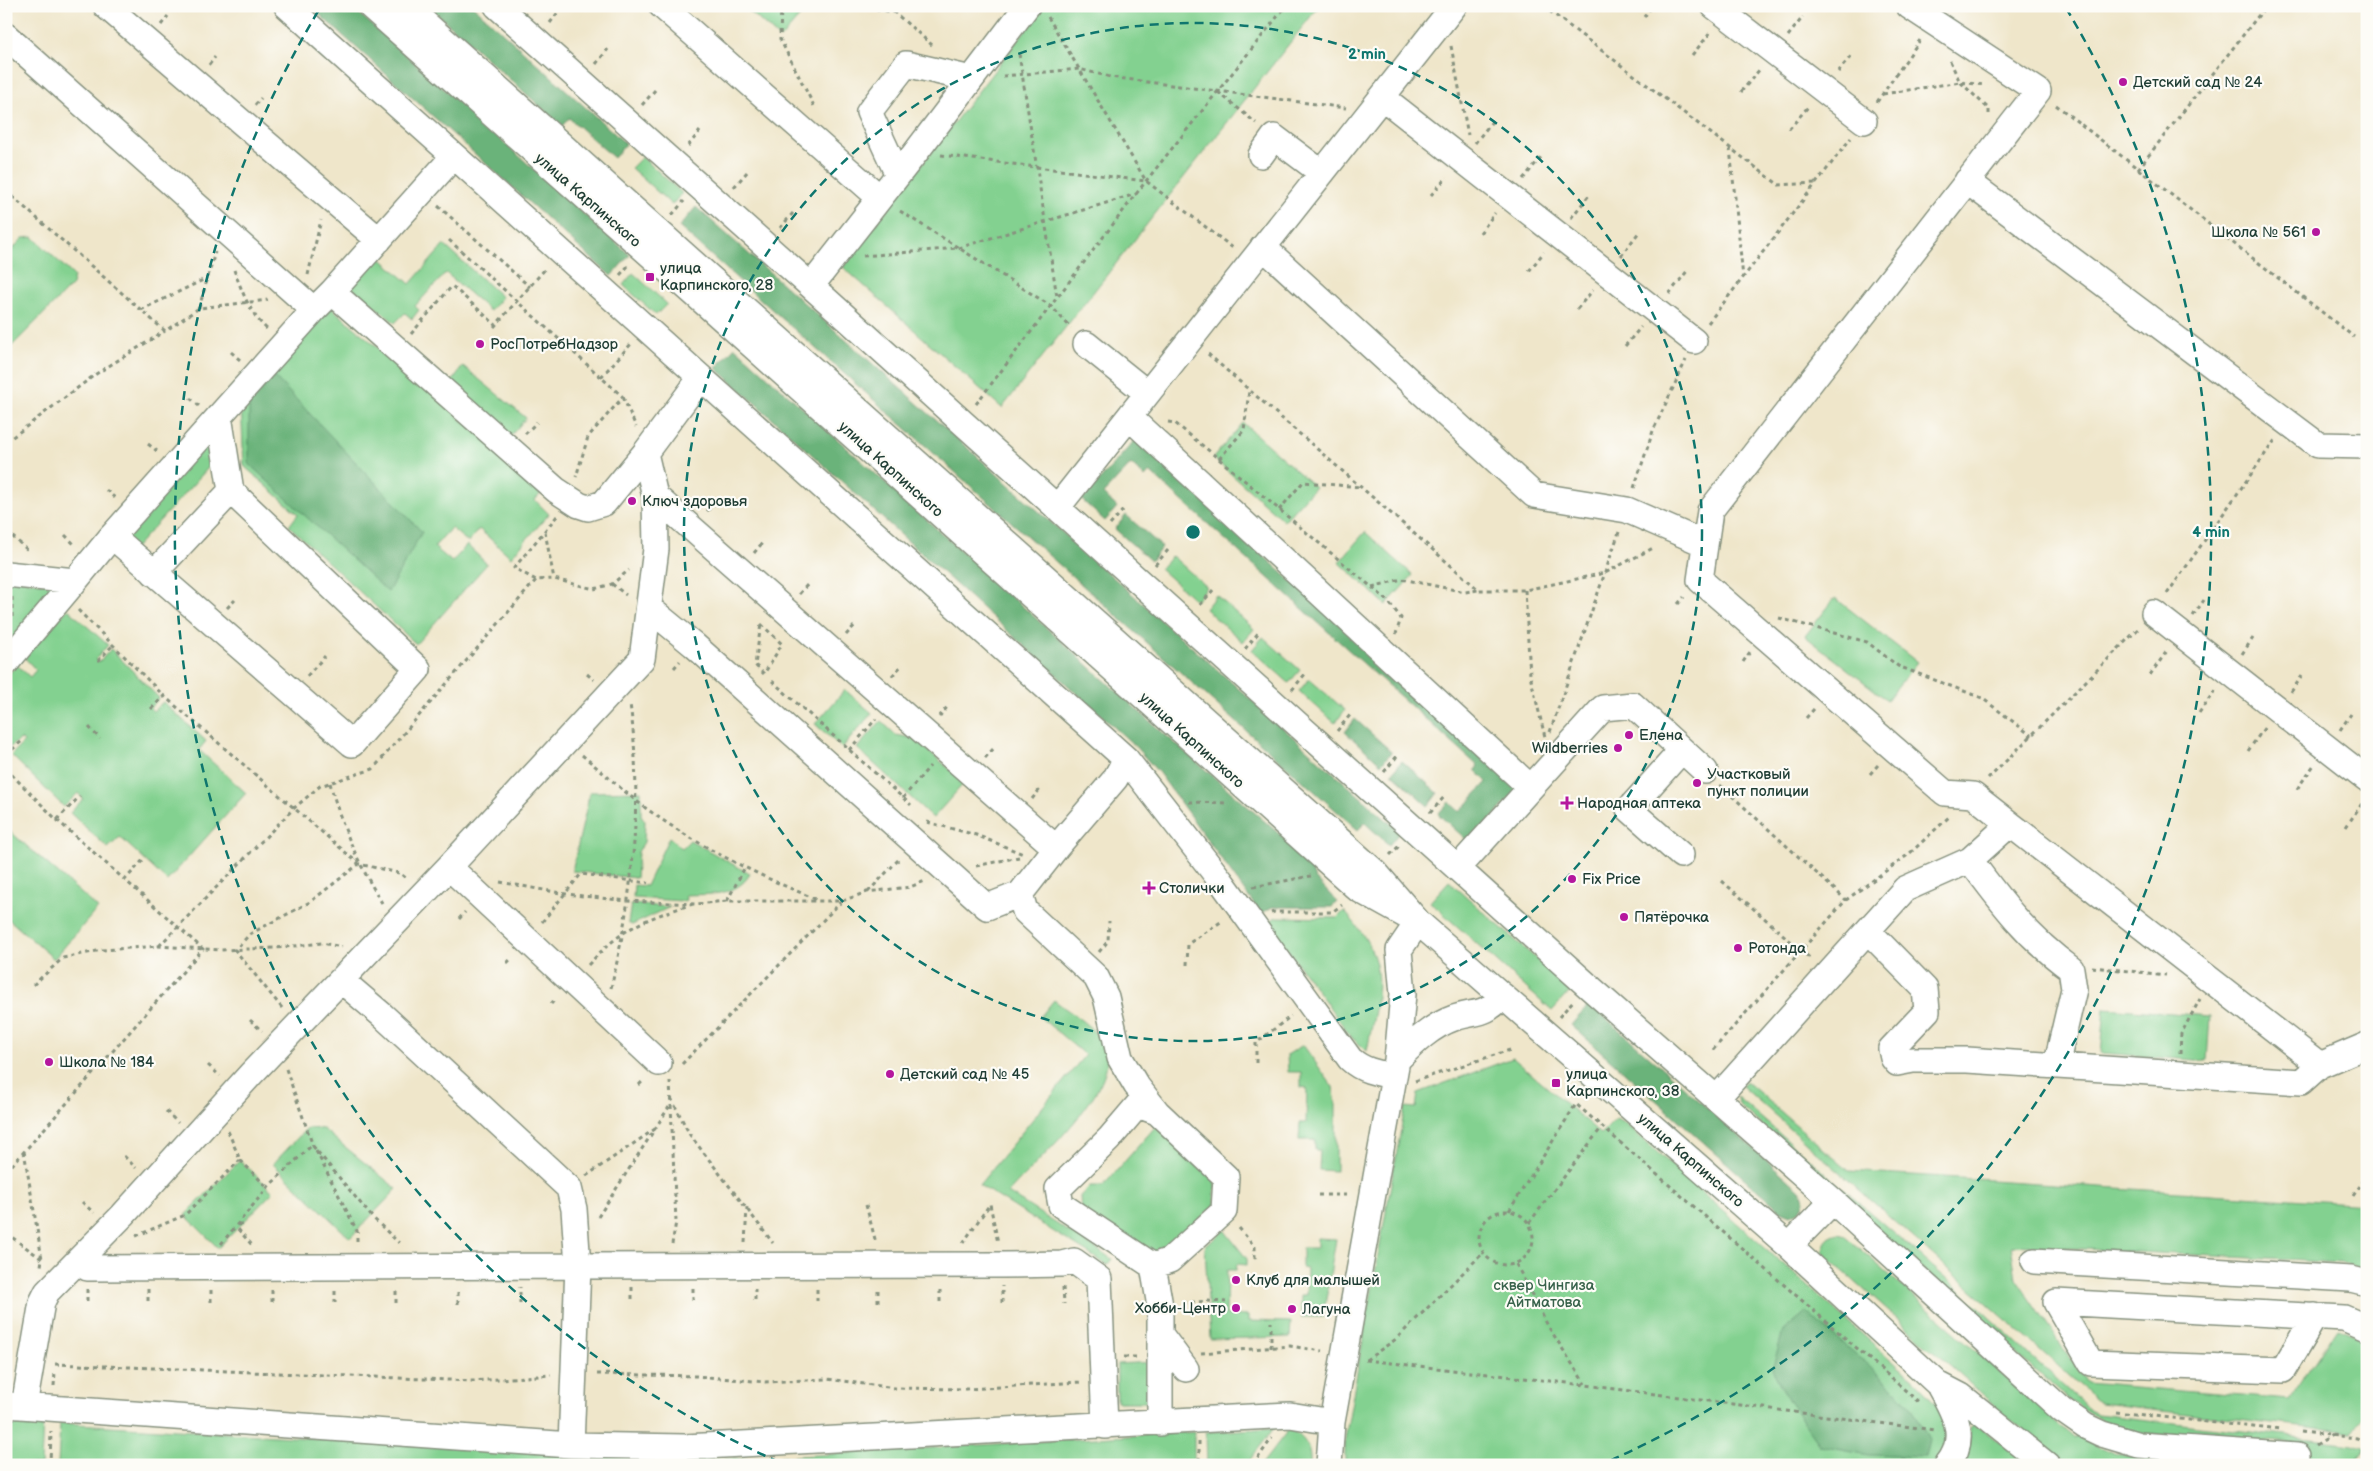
<svg xmlns="http://www.w3.org/2000/svg" width="2373" height="1471" viewBox="0 0 2373 1471" font-family="'Balsamiq Sans',sans-serif">
<rect width="100%" height="100%" fill="#fdfcf7"/>
<filter id="ink" filterUnits="userSpaceOnUse"><feTurbulence type="fractalNoise" baseFrequency=".02" numOctaves="2"/><feDisplacementMap in="SourceGraphic" scale="10" xChannelSelector="R" yChannelSelector="G"/><feConvolveMatrix kernelMatrix="1 2 1 2 8 2 1 2 1" color-interpolation-filters="sRGB"/></filter>
<filter id="wash" filterUnits="userSpaceOnUse"><feTurbulence type="fractalNoise" baseFrequency=".0096" numOctaves="4" result="noise"/><feDisplacementMap in="SourceGraphic" scale="20" xChannelSelector="R" yChannelSelector="G"/><feGaussianBlur stdDeviation="1.12" result="paint"/><feColorMatrix in="noise" values="0 0 0 0 0 0 0 0 0 0 0 0 0 0 0 0 0 1.4 0 .05"/><feComposite in="paint" operator="in"/></filter>
<g filter="url(#wash)">
<rect width="100%" height="100%" fill="#efe6ca"/>
<path fill="#83d190" stroke="#518762" d="M744,6h65l-29,33z
M1044,6h275l-317,402 -159,-141z
M642,157l40,36 -10,12 -41,-37z
M33,237l41,39 -2,9 -62,63h-4v-92l17,-18z
M444,245l58,52 -12,14 -44,-38 -31,33 4,4 -7,9 -7,-6 -10,10 -45,-37 28,-30 32,28z
M633,273l34,31 -11,11 -33,-30z
M327,304l217,186 -9,10 14,14 -38,43 -32,-28 -11,13 -17,-14 -17,19 18,15 15,-17 20,19 -71,80 -127,-118 9,-12 -54,-48 -3,-61z
M463,366l63,52 -19,22 -60,-52z
M1243,423l72,64 -31,34 -71,-63z
M214,428l5,28 -86,94 -14,-18z
M1365,532l48,43 -27,30 -47,-43z
M1172,556l35,31 -11,14 -36,-32z
M6,578l50,7 -50,63z
M1216,595l38,34 -11,13 -38,-33z
M1835,598l82,64 -30,38 -82,-64z
M68,609l40,36 -12,14 3,3 12,-13 48,49 -9,10 3,3 10,-9 43,39 -7,9 47,43 -79,88 -47,-44 -12,11 -38,-35 13,-14 -5,-6 -14,14 -53,-52 13,-13 -3,-3 -15,11v-73l11,-12 13,12 6,-7 -12,-13z
M1263,637l37,33 -11,13 -37,-33z
M1309,679l36,31 -10,13 -36,-32z
M845,690l27,23 -30,35 -27,-24z
M881,721l15,14 17,3 52,44 -32,36 -76,-70z
M641,791v24l4,6 -1,21 -6,10 -2,26 -64,-7 18,-79z
M6,828l92,80 -44,51 -48,-42z
M669,837l13,11 8,-8 60,34c-14,23 -41,20 -65,21l1,5 -3,1 -50,-3 1,-13 12,1z
M1449,881l122,109 -19,21 -122,-109z
M631,904l39,3 -38,18 -4,-2z
M1344,911c47,51 35,77 23,140l-15,-13 -84,-115 8,-6 61,1z
M1054,1000c16,13 46,29 52,51 12,40 -73,113 -98,142l104,66 -5,6 -128,-80 106,-130 -45,-38z
M2105,1008l105,8 -3,45 -106,-8z
M1303,1045l30,42 3,16v68l-17,-1 1,-20h-5v-10h-16l1,-17h6l1,-35 -6,-1v-15h-13l-1,-17z
M1513,1058l88,76 15,-15 7,3 292,259 33,34 5,14 -14,36h-594v-26l60,-332 11,1 2,-15z
M1746,1081l103,90 518,33v66l-25,-7 -331,-18 5,33 71,105 202,17 48,-72 30,14v71l-15,19 -252,-29 -358,-317z
M1736,1096l227,197 111,103 22,18 258,30 12,4 -14,17h-42v-20l-170,-12 -34,-10 -36,-22 -330,-295z
M1156,1126l59,55v25l-59,50 -75,-46 -1,-14 10,-10h13z
M307,1128l16,1 74,60 -47,49 -77,-74z
M240,1160l33,32 -55,56 -33,-33z
M1224,1230l23,29v6l-10,-1 -1,6h-9l-1,45 22,1v5l43,1 -1,15 -80,2 -5,-92z
M1839,1234l6,2 230,202 1,-2 38,17 22,4 121,8 -191,-1 1,-4 -27,-14 -214,-190 -3,-5c1,-10 6,-15 16,-17z
M1317,1238l19,1 -13,78h-22v-22h5l1,-26 -5,-1v-20h15z
M1154,1362l1,40h-38v-38z
M6,1419l37,2 -2,44h-35z
M1975,1422l50,40 2,3h-64l7,-25v-11z
M60,1423l598,36h92l444,-27v33h-1136z
M1274,1428l-28,37h-39l-1,-33z
M1289,1429c16,8 22,18 21,36h-49z"/>
<path fill="#6ab37a" stroke="#447857" d="M310,6h41l279,249 -19,21z
M428,6h45l153,138 -12,14 -45,-40 -7,8z
M696,207l704,625 -11,13 -24,-22 -7,7 -679,-603z
M735,347l418,377 155,135 6,18 23,25 -5,5h-60l-11,7 -102,-141 -25,-28 -418,-377z
M274,376l148,156 -34,60 -139,-128v-59z
M1135,440l385,347 -50,56 -32,-29 11,-12 11,10 27,-30 -12,-12 3,-4 -328,-294 -5,5 -14,-13 -28,30 14,13 -12,14 -23,-21z
M1126,515l36,32 -11,14 -36,-32z
M1355,719l37,33 -11,12 -36,-32z
M1402,761l36,32 -10,13 -36,-33z
M1590,1004l210,186 5,10 -4,10 -10,5 -10,-4 -210,-186z
M1806,1312l87,75 18,20 18,32 -4,18 -56,-2 -49,-9 -31,-45 -17,-32 11,-38z"/>
</g>
<g filter="url(#ink)">
<g fill="none" stroke-linecap="round" stroke-linejoin="round">
<defs>
<path id="minor" d="M106,6l273,234
M287,6l839,753 95,122 129,178c13,12 27,14 44,17
M370,6l337,299 651,584 47,26
M406,6l969,866 43,50 371,324 149,138 23,12 86,69
M497,6l314,280 776,699 246,216 229,209 23,16 17,8 37,11 158,11
M662,6l218,192
M1714,6l150,115
M1909,6l129,85 -328,420 -10,69 245,213 28,2 37,29
M6,36l308,274 18,-18 224,198 23,15 9,3 16,-5 41,-50
M1382,97l312,244
M1261,155l13,-18 48,36
M898,175l-29,-63 37,-48 65,15
M1967,181l351,264 49,1
M1263,247l271,248 93,15 78,34
M811,286l105,-134 111,-146
M332,292l122,-136
M1086,344l61,49
M700,379l-55,74 10,43 401,352 59,-69 11,-20
M219,416l12,75
M1129,417l401,370
M1057,508l397,-502
M112,536l202,-226
M6,574l69,7 37,-45c80,70 160,139 240,208l66,-75 -187,-178 -77,82
M649,608l45,37 293,262 33,-13 36,-46
M2154,613l213,166
M6,663l69,-82
M1681,855l-52,-46 53,-59
M1970,860c31,42 58,78 101,109l3,20 -18,77
M449,867l210,196
M1458,868l145,-160 30,-3 72,66
M1020,894l5,17 71,66 10,20 14,61 16,27 21,27 69,65 -2,34 -54,49 -17,6 7,40v117
M1869,932l56,57 2,22 -36,38 2,9 4,5 16,-3h54l334,22 19,-17
M341,980l41,35 187,173 5,21 4,57 425,-1 59,-1 12,-3 25,18 6,147
M1397,1060c17,-17 34,-34 57,-42 25,-8 28,-1 49,-22
M1716,1099l189,-210 65,-29 40,-36 310,241 47,-20
M1789,1246l44,-45
M78,1261l9,7 491,-2 -7,179
M2034,1261l317,18 16,4
M1153,1266l-92,-61 -3,-16 51,-50 29,-34 19,7
M2315,1316l-32,54 -192,-7 -35,-61 288,16 23,10
M1160,1334l26,35
M1938,1384c15,27 32,53 9,81
M6,1405l565,40 114,2 605,-32 42,7
M24,1406l18,-104 5,-10 76,-77 128,-141 198,-207 193,-208 14,-110 -1,-53
M1329,1465l3,-43 65,-362 6,-66 -4,-44 19,-28"/>
</defs>
<use href="#minor" stroke="#87927f" stroke-width="28"/>
<path stroke="#87927f" stroke-width="3" stroke-dasharray="4 4" stroke-linecap="butt" d="M781,6l-1,33 35,69
M861,6l32,6
M887,6l45,39
M1543,6l236,179 37,-2
M1048,17l98,164 87,67
M1644,17l8,-11
M550,23l12,-16
M161,25l7,-9
M1788,36l15,-19
M1451,46l17,89
M1019,54l38,243
M1692,55l19,-23
M1950,61l10,21 29,27v7
M596,64l12,-15
M209,65l6,-8
M1838,72l14,-17
M1003,76l76,-7 31,8 236,31
M1218,92l38,31
M1741,92l19,-23
M1883,94l77,-12 25,3
M1877,102l43,-62
M255,105l6,-7
M642,105l13,-15
M2056,105l298,232
M1789,129l19,-22
M1475,143l19,-24
M688,146l12,-15
M1730,148l13,130
M941,155l205,26
M2138,169l128,-163
M1523,179l19,-23
M734,187l13,-15
M6,191l159,140 34,-23 69,-8
M1431,195l16,-18
M438,206l92,81
M900,211l151,95 20,22
M672,215l12,-14
M1571,218l19,-24
M780,228l13,-15
M1480,233l15,-20
M449,240l174,157 -35,40 -12,40
M863,256l95,-8 178,-54
M1621,256l18,-24
M234,270c8,21 16,44 33,59
M1529,271l15,-19
M308,275l13,-55
M620,275l9,-10
M1669,294l19,-24
M199,308l16,-56
M1577,309l16,-19
M141,310l66,-32
M1708,323l143,-185
M494,327l52,-59
M411,334l41,-48 44,39
M1625,346l16,-19
M231,352l9,8
M1208,354l271,236h46l80,-17 50,-26
M601,377l30,-33
M623,397l13,30
M190,398l9,8
M976,404l170,-223 140,-175
M1168,422l7,1 44,36 25,-29 5,-39
M525,434l12,-12
M6,442l90,-68 69,-43
M148,444l9,7
M1219,459l168,141 14,18 -5,16
M1634,488l19,-57 33,-71
M106,490l9,8
M1279,510l24,-28 57,5
M707,511l10,-10
M557,516l-43,52 22,12 18,-1 40,10 18,-5 17,-14
M1110,525l13,-15
M6,531l24,21
M545,532l9,47
M65,535l10,10
M754,553l9,-11
M1155,565l13,-15
M612,584l14,11
M1372,587l30,-8 63,13 13,-2
M1525,590l5,85 15,62
M799,594l10,-11
M2167,594l108,-154
M12,597v23
M1678,604l6,-7
M1200,605l13,-15
M227,608l8,-8
M78,610l86,86 195,168 40,9 7,5
M2193,616l11,-16
M1779,618l88,24 31,24 84,32 50,38
M761,624l21,20 -18,30 -9,-9z
M846,635l10,-11
M1245,649l14,-17
M2242,654l11,-16
M98,661l15,-16
M1743,662l7,-10
M674,668l6,-7
M587,674l7,6
M2150,675l17,-24
M307,676l18,-20
M892,676l10,-11
M772,681l139,124
M1292,690l14,-17
M2291,692l11,-16
M151,709l13,-13
M2199,713l17,-24
M939,717l9,-11
M1806,718l8,-9
M89,727l11,12
M2340,730l11,-16
M1337,731l14,-17
M1550,732l69,-200
M849,750l27,-31
M2248,751l17,-24
M6,755l17,-15
M582,755c22,18 43,38 65,54 52,38 110,66 169,90
M985,758l10,-11
M6,769l51,51 146,129 -197,223
M1384,772l14,-17
M1870,774l8,-9
M1988,779l151,-151
M330,783c12,45 28,80 52,120
M1720,785l126,115
M2297,789l17,-24
M903,798l27,-32
M1032,799l9,-11
M1189,802l38,1
M1430,813l14,-16
M57,820l23,-24
M927,822l49,13 47,19
M2346,827l17,-25
M1390,855l10,-10
M976,866l43,-9
M124,881l20,-22
M1722,881l90,79
M500,882l66,12 61,7 69,3 31,-3h115l25,-9 43,-5 15,-6
M1253,887l58,-11
M868,892l32,-34
M727,901l18,-34
M1271,913l3,-1h58l10,-7
M459,919l6,-7
M542,922l39,-48 67,9
M159,946l134,-137 27,-23 53,-17 163,-189
M1099,952l9,-11 1,-20
M507,963l5,-5
M588,965c35,-38 56,-46 105,-61
M1187,965l1,-21 34,-23
M2092,967l74,8
M33,985l30,-27 39,-8 57,-4 62,4 55,-2 46,-5 20,4
M611,988c22,-91 32,-190 19,-284
M551,1004l5,-6
M282,1008l-47,-58 15,-16 60,-32 49,-38
M1559,1017l14,-16
M250,1020l12,11
M1713,1050l133,-150 63,-46 41,-38
M2180,1053l1,-19 19,-35
M1256,1063v-20l35,-27
M682,1064l160,-163
M208,1065l12,11
M286,1069l27,77
M670,1081l6,141 -4,22
M1415,1081l98,-32
M639,1085l5,-5
M671,1098l19,37 83,108
M166,1111l12,12
M228,1131l12,29 28,28
M24,1151l18,108 -1,7
M316,1151l41,80v14
M124,1156l12,12
M586,1176l69,-47
M1318,1195h32
M2353,1196l14,-20
M82,1202l12,11
M866,1205l10,38
M1509,1211l67,-107 345,300
M1479 1238a27 27 0 1 1 54 0a27 27 0 1 1-54 0Z
M598,1217l71,-110
M241,1223l-4,5 15,17
M1529,1223l73,-96
M1239,1228l16,19v12
M6,1233l36,26
M136,1236l49,-21 55,-55
M745,1243l2,-36
M963,1243l27,-39 8,39
M221,1244l47,-57 44,-42 60,72 27,26
M1516,1264l32,62 37,58
M1063,1287l1,17
M632,1299v-12
M693,1300v-12
M755,1300v-11
M87,1301v-12
M148,1301v-12
M817,1301v-14
M211,1302v-12
M272,1302v-12
M878,1302v-15
M940,1302v-14
M335,1303v-14
M396,1303v-14
M1002,1303v-17
M1183,1303l25,-2 18,1
M458,1304v-14
M520,1304v-17
M1271,1348v-26
M1201,1353l89,-7 32,5
M1124,1357h14
M1365,1360l220,25 349,45
M1366,1360l30,-21 87,-86
M55,1364l418,17 78,-6
M597,1374l99,2 69,6 62,-3 68,9 71,1 116,-7
M54,1386l1,-14
M2116,1412l165,18
M2300,1432l58,6 9,6
M1199,1441v24
M2316,1445l16,-10
M50,1465l1,-34
M1253,1465l19,-27"/>
<use href="#minor" stroke="#fff" stroke-width="25"/>
</g>
</g>
<g fill="none" stroke="#0f766e" stroke-width="2.5" stroke-dasharray="9 6">
<circle cx="1193" cy="532" r="509"/>
<path d="M779 1462A1018 1018 0 0 1 320 8M2066 8A1018 1018 0 0 1 1607 1462"/>
</g>
<g fill="#b5179e" stroke="#fdfcf7" stroke-width="2">
<circle cx="2123" cy="82" r="5"/>
<circle cx="2316" cy="232" r="5"/>
<rect x="645" y="272" width="10" height="10" rx="2.5"/>
<circle cx="480" cy="344" r="5"/>
<circle cx="632" cy="501" r="5"/>
<circle cx="1629" cy="735" r="5"/>
<circle cx="1618" cy="748" r="5"/>
<circle cx="1697" cy="783" r="5"/>
<path d="M1564.5 795.5h5v5h5v5h-5v5h-5v-5h-5v-5h5z"/>
<circle cx="1572" cy="879" r="5"/>
<path d="M1146.5 880.5h5v5h5v5h-5v5h-5v-5h-5v-5h5z"/>
<circle cx="1624" cy="917" r="5"/>
<circle cx="1738" cy="948" r="5"/>
<circle cx="49" cy="1062" r="5"/>
<circle cx="890" cy="1074" r="5"/>
<rect x="1551" y="1078" width="10" height="10" rx="2.5"/>
<circle cx="1236" cy="1280" r="5"/>
<circle cx="1236" cy="1308" r="5"/>
<circle cx="1292" cy="1309" r="5"/>
</g>
<g text-anchor="middle" stroke-width="4.5" stroke-linejoin="round" paint-order="stroke">
<g font-size="15" fill="#1f3d34" stroke="#fdfcf7" text-anchor="start">
<text x="2133" y="87">Детский сад № 24</text>
<text x="2306" y="237" text-anchor="end">Школа № 561</text>
<text x="660" y="273">улица<tspan x="660" dy="17">Карпинского, 28</tspan></text>
<text x="490" y="349">РосПотребНадзор</text>
<text x="642" y="506">Ключ здоровья</text>
<text x="1639" y="740">Елена</text>
<text x="1608" y="753" text-anchor="end">Wildberries</text>
<text x="1707" y="779">Участковый<tspan x="1707" dy="17">пункт полиции</tspan></text>
<text x="1577" y="808">Народная аптека</text>
<text x="1582" y="884">Fix Price</text>
<text x="1159" y="893">Столички</text>
<text x="1634" y="922">Пятёрочка</text>
<text x="1748" y="953">Ротонда</text>
<text x="59" y="1067">Школа № 184</text>
<text x="900" y="1079">Детский сад № 45</text>
<text x="1566" y="1079">улица<tspan x="1566" dy="17">Карпинского, 38</tspan></text>
<text x="1246" y="1285">Клуб для малышей</text>
<text x="1226" y="1313" text-anchor="end">Хобби-Центр</text>
<text x="1302" y="1314">Лагуна</text>
</g>
<g font-size="15" fill="#1f3d34" stroke="#fdfcf7">
<text transform="translate(588 200) rotate(41)" y="5">улица Карпинского</text>
<text transform="translate(891 469) rotate(42)" y="5">улица Карпинского</text>
<text transform="translate(1192 740) rotate(42)" y="5">улица Карпинского</text>
<text transform="translate(1691 1160) rotate(41)" y="5">улица Карпинского</text>
</g>
<g font-size="15" fill="#38624b" stroke="#fdfcf7">
<text x="1544" y="1290">сквер Чингиза<tspan x="1544" dy="17">Айтматова</tspan></text>
</g>
</g>
<circle cx="1193" cy="532" r="8" fill="#0f766e" stroke="#fdfcf7" stroke-width="2.5"/>
<g font-size="15" text-anchor="middle" font-weight="bold" fill="#0f766e" stroke="#fdfcf7" stroke-width="4.5" stroke-linejoin="round" paint-order="stroke">
<text x="1367" y="59">2 min</text>
<text x="2211" y="537">4 min</text>
</g>
<rect width="2373" height="1471" fill="none" stroke="#fdfcf7" stroke-width="25"/>
</svg>
